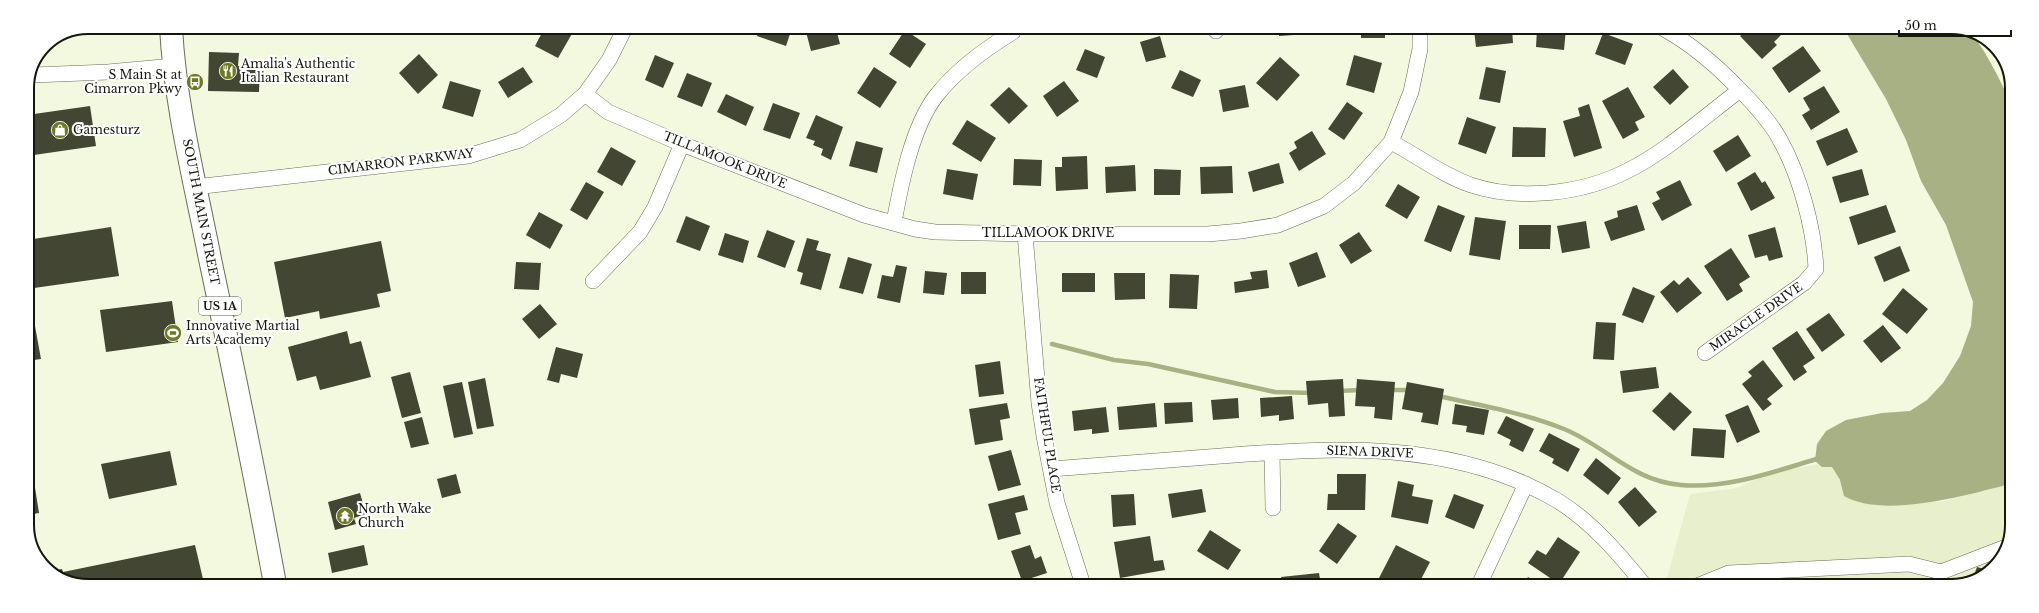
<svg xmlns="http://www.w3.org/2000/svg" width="2039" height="613" viewBox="0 0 2039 613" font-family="'Libre Baskerville',serif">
<rect width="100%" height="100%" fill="#f3f9df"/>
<path fill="#e7efcd" d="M1826,463l6,4 8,14 64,24 40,-4 66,-17v56l-22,33 -37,13h-288l3,-4 24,-88 47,-6 35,-16z"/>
<path fill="#a8b184" d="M1844,29h122c15,10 38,59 46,77l-2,378c-43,11 -126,35 -166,12l-4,-16 -8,-13h-10l-7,-6 2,-17 9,-13 20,-11 36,-7 28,-2 17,-11 16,-17 17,-27 11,-30 2,-24 -27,-77 -25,-44 -15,-41 -20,-41z"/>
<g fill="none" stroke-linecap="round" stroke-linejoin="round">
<path stroke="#a8b184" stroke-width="4.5" d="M1052,344l62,16 34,4 127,28 38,1
M1388,390h23
M1338,391l23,-1
M1438,396c42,9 86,17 126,33 42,17 68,52 117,56 47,4 95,-14 139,-27"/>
</g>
<path fill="#424632" d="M408,27h23v1l-21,5z
M545,27l19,1 9,4 -15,26 -23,-12z
M760,28h32l-6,18 -29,-10z
M805,28h31l4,16 -29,7z
M1279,28h29v6l-29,2z
M1361,28h24v10h-24z
M1485,29h27l1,14 -37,4 -2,-17z
M1537,29h29l-2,21 -28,-3z
M1749,29h28l5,5 -8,8 3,3 -15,14 -22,-23z
M905,30l21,14 -16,24 -21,-14z
M1603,33l30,11 -8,21 -30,-11z
M1160,36l6,21 -20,5 -6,-20z
M1803,46l18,25 -32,22 -17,-25z
M1085,49l20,8 -8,21 -21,-8z
M209,52l30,1 -1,13 22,1 -1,25 -51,-1z
M419,54l19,21 -20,19 -19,-21z
M655,55l19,8 -11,25 -18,-8z
M1354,55l28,8 -8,30 -28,-8z
M1280,57l20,18 -23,26 -21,-18z
M523,67l10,15 -25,16 -10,-16z
M874,67l23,15 -17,26 -23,-15z
M1486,67l20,4 -6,32 -21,-4z
M1673,69l16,18 -19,18 -17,-18z
M1180,70l21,10 -8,17 -22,-9z
M687,73l25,10 -10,24 -25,-10z
M450,81l31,9 -8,27 -31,-9z
M1064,81l15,20 -22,16 -14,-21z
M1245,85l4,22 -26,5 -4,-22z
M1824,86l16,26 -29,18 -9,-15 8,-5 -7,-12z
M1009,87l19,19 -19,18 -19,-19z
M1628,87l17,30 -10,5 4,8 -16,9 -21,-38z
M726,94l28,13 -8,19 -29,-14z
M1347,102l16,11 -19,27 -16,-11z
M773,103l27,10 -10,26 -27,-9z
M1589,104l13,44 -28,9 -11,-36 17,-5 -2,-8z
M90,106l6,40 -69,10v-41z
M816,115l27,12 -12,33 -10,-5 2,-6 -10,-4 2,-4 -9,-3z
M1467,117l29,10 -10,27 -28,-10z
M967,120l29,18 -15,24 -29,-18z
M1513,127l33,1 -1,29h-33z
M1847,128l11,24 -31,14 -11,-25z
M1312,131l14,23 -27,17 -10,-18 8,-5 -3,-6z
M1738,135l13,21 -25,16 -13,-21z
M856,141l27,7 -6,25 -28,-7z
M611,147l25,14 -14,25 -25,-14z
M1087,156l1,33 -32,2 -1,-24h7v-10z
M1014,159l28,1 -1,26 -28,-1z
M1279,163l5,20 -31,9 -5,-20z
M1135,165l1,26 -30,2 -1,-26z
M1232,166l1,27 -32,1 -1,-27z
M947,169l31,5 -5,26 -30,-6z
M1154,169l27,1 -1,25h-26z
M1862,169l7,26 -29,8 -8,-26z
M1755,172l7,11 3,-2 10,17 -24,13 -14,-28z
M1680,180l12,25 -30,16 -10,-18 8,-4 -4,-7z
M586,182l18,10 -17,28 -17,-10z
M1398,184l22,13 -13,22 -22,-13z
M1438,205l27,11 -14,36 -27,-11z
M1637,205l8,25 -34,11 -7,-19 14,-5 -1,-6z
M1886,205l10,27 -38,13 -9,-28z
M539,212l24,13 -13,24 -24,-14z
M686,216l24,10 -10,25 -24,-9z
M1475,217l31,4 -6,39 -31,-5z
M1586,221l4,27 -28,5 -5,-27z
M1519,225h32l-1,24h-31z
M111,227l8,49 -92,13v-49z
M1775,227l8,30 -14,4 -2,-6 -12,3 -7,-23z
M767,230l28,11 -10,27 -28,-11z
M1359,232l13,19 -21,13 -12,-19z
M725,233l24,8 -6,22 -25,-8z
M807,238l12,3 -3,9 15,4 -10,36 -21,-6 3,-11 -6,-2z
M381,241l10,50 -14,3 3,13 -60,12 -1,-8 -34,7 -11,-56z
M1900,246l10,25 -26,11 -10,-25z
M1731,248l19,29 -11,7 4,7 -16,10 -23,-35z
M1317,252l9,25 -28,10 -9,-24z
M848,257l24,7 -9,30 -24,-6z
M516,262l25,1 -2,27 -25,-1z
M896,265l11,2 -7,36 -23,-5 5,-23 11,2z
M1267,270l2,18 -34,5 -1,-11 18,-3 -2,-7z
M925,271l22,2 -3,22 -21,-2z
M961,272h25v22h-25z
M1062,273h33v19h-33z
M1114,273h31v26l-30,1z
M1170,274l29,1 -2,34 -28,-1z
M1688,277l14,16 -25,20 -17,-21 14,-12 5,5z
M1633,287l22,9 -12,27 -21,-8z
M1903,288l25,21 -21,25 -25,-20z
M172,301l6,41 -72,10 -6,-42z
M540,304l17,20 -18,15 -17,-20z
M1829,313l16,22 -23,17 -16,-23z
M33,315l8,44 -14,2v-45z
M1596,322l20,1 -2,37 -21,-1z
M1883,325l18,23 -20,15 -18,-22z
M347,331l3,13 11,-3 10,36 -51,13 -4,-14 -19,5 -9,-34z
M1797,331l18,27 -12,8 4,6 -13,9 -22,-33z
M556,347l27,7 -6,24 -16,-4 -2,9 -12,-3z
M1763,360l20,26 -16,13 5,5 -9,7 -21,-27 10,-8 -4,-4z
M1000,361l4,33 -25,3 -4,-32z
M1656,367l3,21 -36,5 -3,-22z
M410,372l11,41 -19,5 -11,-41z
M485,378l9,48 -17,3 -9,-47z
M1343,379l2,37 -16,1 -1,-14 -20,2 -2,-24z
M1357,379l38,3 -3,38 -18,-2 1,-11 -20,-1z
M462,382l11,52 -19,4 -11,-52z
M1407,382l37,7 -6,36 -17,-3 2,-9 -21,-4z
M1670,392l22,20 -18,19 -22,-20z
M1292,396l2,23 -15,2v-6l-18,2 -1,-19z
M1238,398l1,20 -26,2 -2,-20z
M1192,402l1,20 -28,2 -1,-21z
M1007,403l3,15 -10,2 3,20 -28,5 -6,-36z
M1155,403l2,24 -38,3 -2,-23z
M1455,404l34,6 -5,25 -18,-3 1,-6 -15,-2z
M1748,405l12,27 -23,11 -12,-28z
M1106,407l3,25 -17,2v-5l-18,2 -2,-20z
M1506,416l28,13 -11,23 -14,-7 2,-5 -14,-7z
M422,417l7,27 -18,4 -7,-26z
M1693,428l33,2 -2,28 -33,-2z
M1549,433l31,16 -12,23 -16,-9 2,-4 -15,-8z
M28,443l11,70 -12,2v-71z
M1011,450l10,35 -23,6 -10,-35z
M170,451l7,34 -68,14 -8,-35z
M1596,458l25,20 -13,17 -25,-20z
M456,474l5,19 -19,5 -5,-19z
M1337,474h29l-1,36h-38l1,-16h9z
M1398,481l16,4 -2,11 21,4 -5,24 -37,-7z
M1635,487l22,25 -18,15 -21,-25z
M1202,489l4,23 -34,6 -4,-24z
M360,493l6,21 -12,4 2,6 -21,6 -7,-28z
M1134,494l2,31 -23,2 -2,-32z
M1454,494l30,11 -10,24 -29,-12z
M1024,495l4,15 -13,3 6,21 -23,6 -10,-36z
M1338,523l19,13 -20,28 -18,-13z
M1210,530l31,20 -13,20 -31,-19z
M1150,536l4,25 9,-1 2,10 -45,8 -6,-36z
M1558,537l22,15 -21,32 -31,-21 9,-13 9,5z
M195,545l8,34 4,-1 1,6h-135l-21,-13 10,-2 1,3z
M364,545l4,20 -36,8 -4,-20z
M1030,545l5,14 6,-3 6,17 -25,8 -11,-30z
M1396,545l34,17 -12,23h-25l-14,-7z
M1993,566l-5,7 -15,5 4,-11 7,2z
M1319,573l2,12h-39l-1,-8z
M1528,577l14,9h-19z
M1271,580v5h-35v-3z"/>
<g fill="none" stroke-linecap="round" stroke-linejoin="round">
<defs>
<path id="minor" d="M1664,29c29,16 52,36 75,60 15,15 30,31 40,49 21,37 35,90 37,131l-12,14 -99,70
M1216,31v-3
M33,75l75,-3 66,-6
M585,94l23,18 74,32 182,71 51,14 20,3 90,2h183l33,-3 37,-6 46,-19 30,-23 37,-41 20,-50 9,-43v-21
M1391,142c27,14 51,33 80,43 47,16 111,9 156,-14 39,-19 78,-55 113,-81
M195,187l273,-31 52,-16 41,-25 24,-21 24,-34 16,-32
M894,222c7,-38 18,-95 42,-126 21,-27 49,-47 77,-64
M1025,234l14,169 5,33 13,67 26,82
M593,281l47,-49 15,-25 27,-63
M1272,452l1,56
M1051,469c57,-4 113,-9 170,-13 114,-9 235,-16 337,45 34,21 62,54 87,85
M1479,585l47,-101
M1697,586l32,-13 180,-9 32,8 65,-25"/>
<path id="primary" d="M171,27c4,78 24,155 39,232 23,108 45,216 65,325"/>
</defs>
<use href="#minor" stroke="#696e58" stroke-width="16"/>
<use href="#primary" stroke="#696e58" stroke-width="24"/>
<use href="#minor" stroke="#fff" stroke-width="15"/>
<use href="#primary" stroke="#fff" stroke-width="22"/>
</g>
<defs>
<symbol id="restaurant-disc" viewBox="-11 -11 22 22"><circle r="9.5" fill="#6d7925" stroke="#fff"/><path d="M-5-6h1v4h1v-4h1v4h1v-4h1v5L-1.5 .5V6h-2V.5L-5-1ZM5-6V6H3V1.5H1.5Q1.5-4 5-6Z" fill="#fff"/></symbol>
<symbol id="bus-disc" viewBox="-11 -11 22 22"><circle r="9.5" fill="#6d7925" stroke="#fff"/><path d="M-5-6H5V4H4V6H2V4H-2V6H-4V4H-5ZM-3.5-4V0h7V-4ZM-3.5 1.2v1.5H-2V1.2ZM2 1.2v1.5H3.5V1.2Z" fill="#fff"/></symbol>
<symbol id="shop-disc" viewBox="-11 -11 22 22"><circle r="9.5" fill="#6d7925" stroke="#fff"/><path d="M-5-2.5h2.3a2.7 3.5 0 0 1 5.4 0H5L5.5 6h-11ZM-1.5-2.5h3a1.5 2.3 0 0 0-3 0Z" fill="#fff"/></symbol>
<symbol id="stadium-disc" viewBox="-11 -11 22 22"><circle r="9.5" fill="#6d7925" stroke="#fff"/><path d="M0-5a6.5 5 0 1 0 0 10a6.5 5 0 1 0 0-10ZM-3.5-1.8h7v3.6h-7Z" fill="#fff"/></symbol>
<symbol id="temple-disc" viewBox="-11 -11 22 22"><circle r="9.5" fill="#6d7925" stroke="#fff"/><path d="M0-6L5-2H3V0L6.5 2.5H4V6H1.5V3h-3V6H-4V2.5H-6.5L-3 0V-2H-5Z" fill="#fff"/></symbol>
</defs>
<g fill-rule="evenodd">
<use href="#restaurant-disc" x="218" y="61" width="20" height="20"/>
<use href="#bus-disc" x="185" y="72" width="20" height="20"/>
<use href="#shop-disc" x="50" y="120" width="20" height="20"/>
<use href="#stadium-disc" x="163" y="323" width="20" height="20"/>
<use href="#temple-disc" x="335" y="506" width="20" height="20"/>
</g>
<g text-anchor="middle" stroke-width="4" stroke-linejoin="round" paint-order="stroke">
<rect fill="#fff" stroke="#5b5d56" stroke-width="1" x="199" y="297" width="42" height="18" rx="3"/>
<g font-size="11" font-weight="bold" fill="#15170e">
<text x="220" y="310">US 1A</text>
</g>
<g font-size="12" fill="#15170e" stroke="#fff" text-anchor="start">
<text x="241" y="68">Amalia's Authentic<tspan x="241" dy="14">Italian Restaurant</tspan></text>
<text x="182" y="79" text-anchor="end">S Main St at<tspan x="182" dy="14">Cimarron Pkwy</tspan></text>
<text x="73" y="134">Gamesturz</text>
<text x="186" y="330">Innovative Martial<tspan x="186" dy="14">Arts Academy</tspan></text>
<text x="358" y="513">North Wake<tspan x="358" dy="14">Church</tspan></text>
</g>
<g font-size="12" fill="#15170e" stroke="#fff">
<text transform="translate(725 160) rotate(22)" y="4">TILLAMOOK DRIVE</text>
<text transform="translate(401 162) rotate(-7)" y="4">CIMARRON PARKWAY</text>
<text transform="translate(201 212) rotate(79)" y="4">SOUTH MAIN STREET</text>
<text x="1048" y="237">TILLAMOOK DRIVE</text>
<text transform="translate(1756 317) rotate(-35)" y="4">MIRACLE DRIVE</text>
<text transform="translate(1047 435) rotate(81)" y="4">FAITHFUL PLACE</text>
<text transform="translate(1370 452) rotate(2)" y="4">SIENA DRIVE</text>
</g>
</g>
<path d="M0 0H2039V613H0ZM88 34H1951A54 54 0 0 1 2005 88V525A54 54 0 0 1 1951 579H88A54 54 0 0 1 34 525V88A54 54 0 0 1 88 34Z" fill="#fff" fill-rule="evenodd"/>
<path fill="none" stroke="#15170e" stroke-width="2" d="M88 34H1951A54 54 0 0 1 2005 88V525A54 54 0 0 1 1951 579H88A54 54 0 0 1 34 525V88A54 54 0 0 1 88 34Z"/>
<path d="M1899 30v6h112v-6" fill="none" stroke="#15170e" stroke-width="2"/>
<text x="1905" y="30" font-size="12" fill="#15170e" stroke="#ffffff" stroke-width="3" paint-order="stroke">50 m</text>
</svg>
